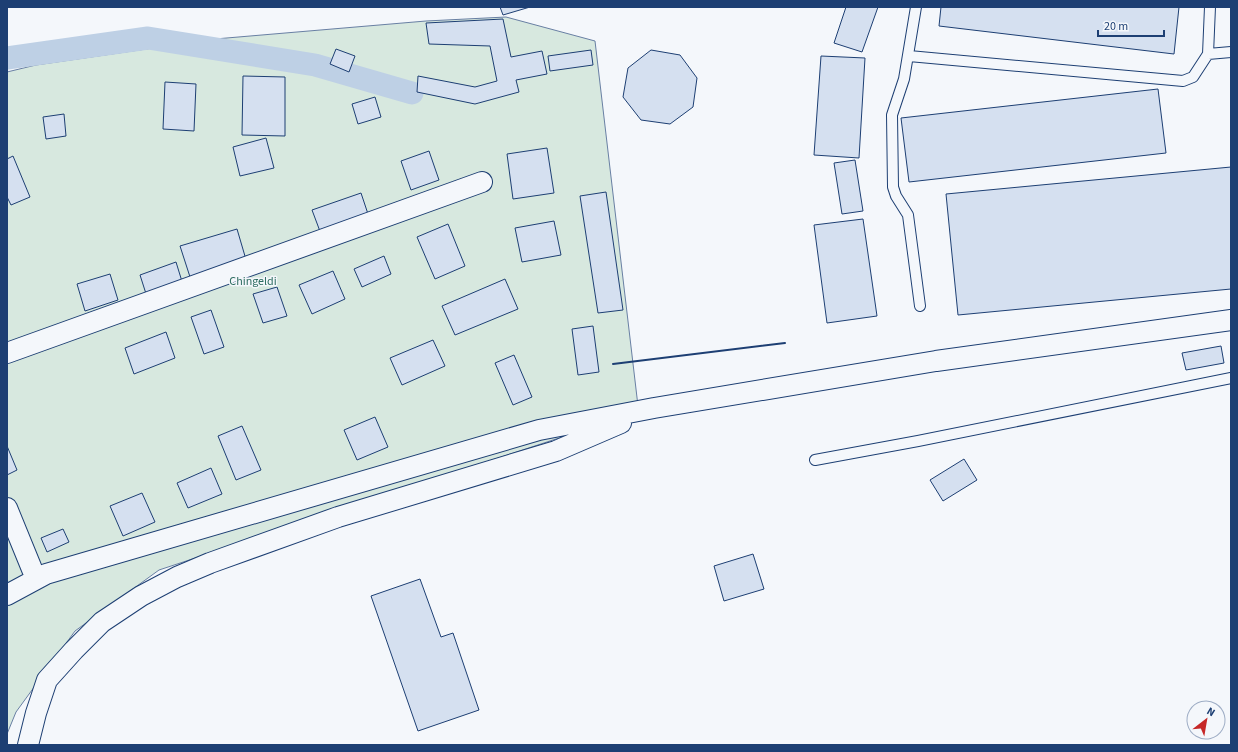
<svg xmlns="http://www.w3.org/2000/svg" width="1238" height="752" viewBox="0 0 1238 752" font-family="'Source Sans 3',sans-serif">
<rect width="100%" height="100%" fill="#f4f7fb"/>
<path fill="#d7e8df" stroke="#687fa3" d="M506,17l89,24 43,365 -79,32 -400,132 -84,61 -59,81 -9,22v-662l29,-7 179,-26 211,-18z"/>
<g fill="none" stroke-linecap="round" stroke-linejoin="round">
<path stroke="#bed0e5" stroke-width="23" d="M7,58l141,-20 167,27 97,28"/>
</g>
<path fill="#d5e0f0" stroke="#1d3f73" d="M500,7h30l-27,8z
M846,7h32l-16,45 -28,-9z
M941,7h238l-5,47 -235,-28z
M503,19l8,38 31,-6 5,23 -31,6 3,12 -44,12 -58,-12 1,-16 57,11 22,-6 -7,-35 -61,-2 -3,-21z
M336,49l19,7 -6,16 -19,-8z
M591,50l2,15 -43,6 -2,-15z
M651,50l29,5 17,23 -4,29 -23,17 -29,-4 -18,-23 5,-29z
M821,56l44,2 -6,100 -45,-3z
M243,76l42,1v59l-43,-1z
M165,82l31,2 -2,47 -31,-2z
M1158,89l8,64 -257,29 -8,-64z
M375,97l6,20 -23,7 -6,-20z
M64,114l2,22 -20,3 -3,-22z
M266,138l8,30 -34,8 -7,-29z
M547,148l7,45 -41,6 -6,-45z
M429,151l10,29 -28,10 -10,-29z
M13,156l17,41 -19,8 -4,-8v-38z
M855,160l8,51 -21,3 -8,-51z
M1231,167v122l-273,26 -12,-121z
M606,192l17,118 -25,3 -18,-117z
M361,193l8,24 -48,17 -9,-24z
M863,219l14,97 -50,7 -13,-98z
M554,221l7,34 -39,7 -7,-34z
M448,224l17,42 -30,13 -18,-42z
M237,229l10,34 -56,17 -11,-34z
M384,256l7,18 -29,13 -8,-18z
M176,262l8,26 -36,12 -8,-25z
M333,271l12,28 -33,15 -13,-29z
M110,274l8,26 -33,11 -8,-27z
M505,279l13,30 -63,26 -13,-29z
M277,287l10,29 -24,7 -10,-29z
M211,310l13,37 -20,7 -13,-37z
M593,326l6,46 -21,3 -6,-46z
M166,332l9,26 -41,16 -9,-26z
M433,340l12,26 -43,19 -12,-27z
M1221,346l3,17 -38,7 -4,-17z
M514,355l18,42 -19,8 -18,-42z
M375,417l13,30 -31,13 -13,-30z
M242,426l19,44 -25,10 -18,-44z
M7,446l10,24 -10,5z
M964,459l13,21 -34,21 -13,-21z
M211,468l11,26 -34,14 -11,-25z
M142,493l13,29 -32,14 -13,-30z
M63,529l6,13 -22,10 -6,-14z
M753,554l11,35 -40,12 -10,-35z
M420,579l21,58 12,-4 26,77 -61,21 -47,-135z"/>
<g fill="none" stroke-linecap="round" stroke-linejoin="round">
<defs>
<path id="lane" d="M916,7l-12,72 -12,36 1,72 3,9 12,19 12,91
M1208,54l2,-47
M909,56l274,25 10,-4 15,-23 23,-2
M815,460l103,-19 313,-63"/>
<path id="street" d="M7,353l475,-171
M7,508l29,71
M7,595l39,-21 493,-144 115,-22 282,-47 295,-41
M28,745l8,-32 11,-33 27,-30 28,-28 39,-26 36,-19 33,-14 128,-46 218,-66 65,-28"/>
</defs>
<use href="#lane" stroke="#1d3f73" stroke-width="12"/>
<use href="#street" stroke="#1d3f73" stroke-width="22"/>
<use href="#lane" stroke="#f4f7fb" stroke-width="10"/>
<use href="#street" stroke="#f4f7fb" stroke-width="20"/>
<path stroke="#1d3f73" stroke-width="2" d="M613,364l172,-21"/>
</g>
<g text-anchor="middle" stroke-width="3" stroke-linejoin="round" paint-order="stroke">
<g font-size="12" fill="#2c6c60" stroke="#f4f7fb">
<text x="253" y="285">Chingeldi</text>
</g>
</g>
<rect width="1238" height="752" fill="none" stroke="#1d3f73" stroke-width="16"/>
<g transform="translate(1206 720) rotate(31)"><circle r="19" fill="#f4f7fb" stroke="#9eadc5"/>
<path d="M0-3L7 15L0 10L-7 15Z" fill="#c62828"/>
<text y="-6" font-size="11" font-weight="bold" text-anchor="middle" fill="#1d3f73">N</text>
</g>
<path d="M1098 30v6h66v-6" fill="none" stroke="#1d3f73" stroke-width="2"/>
<text x="1104" y="30" font-size="12" fill="#1d3f73" stroke="#f4f7fb" stroke-width="3" paint-order="stroke">20 m</text>
</svg>
